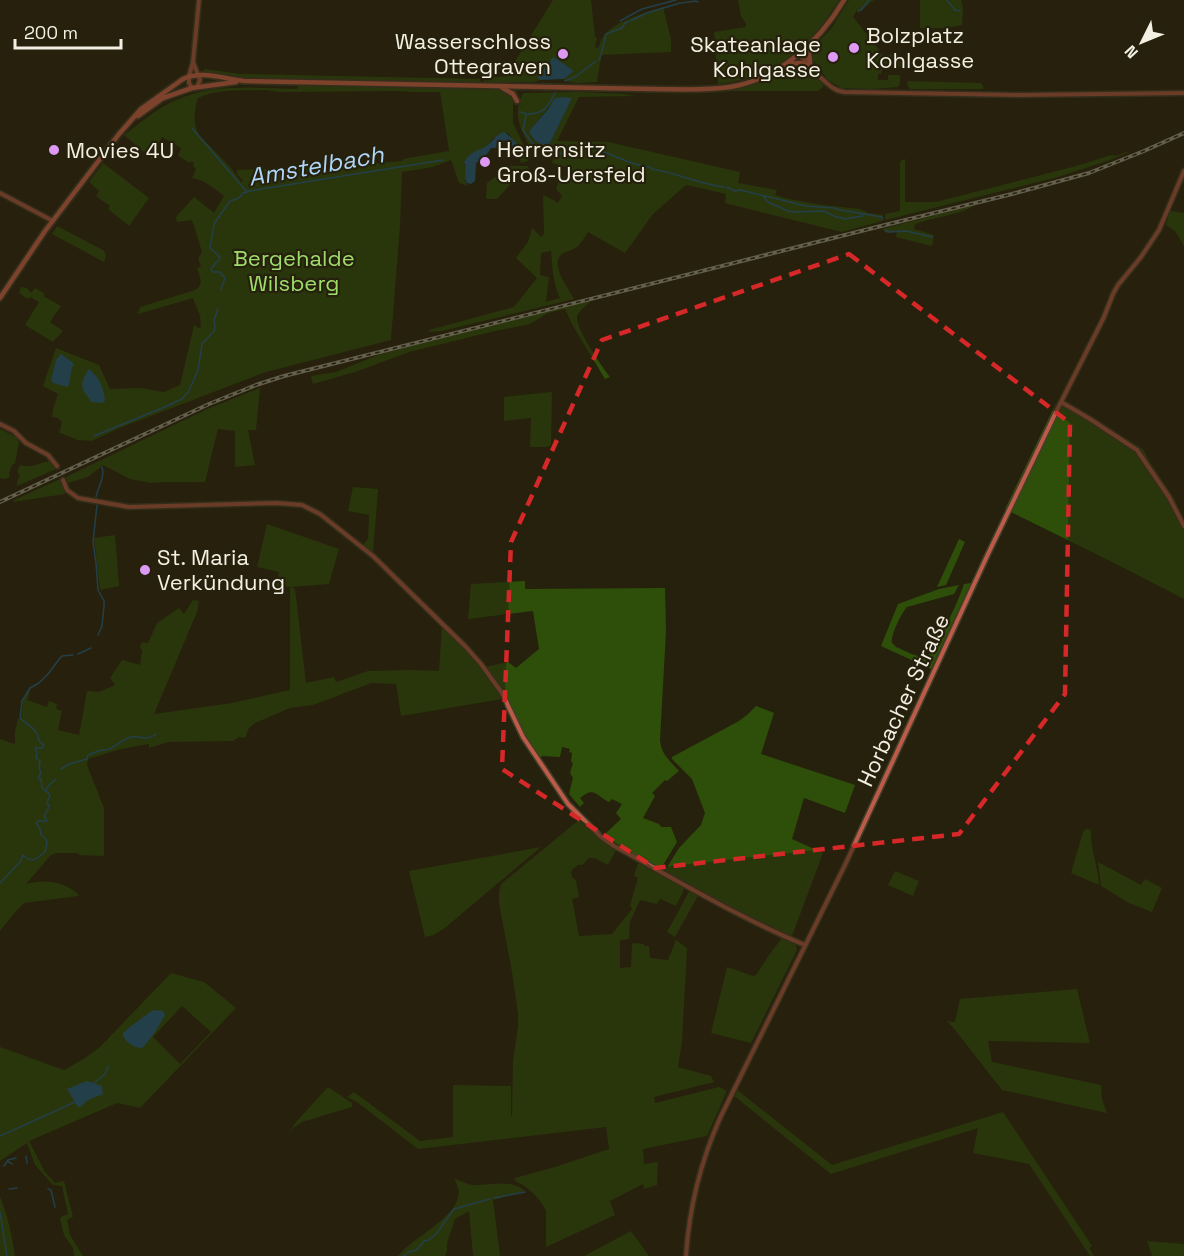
<svg xmlns="http://www.w3.org/2000/svg" width="1184" height="1256" viewBox="0 0 1184 1256" font-family="'Space Grotesk',sans-serif">
<rect width="100%" height="100%" fill="#26210d"/>
<path fill="#2e4f09" fill-rule="evenodd" d="M553,0h38l4,37 2,1 -2,10 4,-1c3,-24 44,-33 64,-40l8,32v13l-71,3 1,3 -4,24 -19,1 -13,-2 -1,-2 10,-8 -20,-14 -16,19 2,4 -6,2h-50l-1,-3 23,-3z
M738,0h101c-9,13 -28,45 -43,48 -5,-4 -8,-6 -13,-2l8,2 3,4c-17,20 -52,29 -76,32l-4,-52 32,-5v-3l-5,-8z
M849,0h26l-3,1 -11,10 -4,-1 -4,7 33,42 5,-5 4,6 7,2 -1,5 -18,1 -2,6h-3v6h10v-5h12v8l-2,4 -27,2 -29,-1 -14,-8 -16,-21 -1,-5 2,-7 18,-18z
M920,0h41l2,9 -1,16 -15,3h-27z
M791,65c19,1 21,8 33,21l-6,5h-87v-1l11,-3z
M204,69l36,5 240,5 1,3 -225,-3 -24,-2 -29,-4z
M907,81l74,2 2,3v3h-72l-3,-2z
M304,85l194,5 10,2 5,6v25l12,25 3,13 -7,2 -2,-6 4,-1 -8,-14 -7,-9 -15,5 -6,8 -24,16 3,5 -1,14 3,5 -9,-3 -8,-23 -18,7 -31,5 -2,53 -9,115 -125,32 -149,57 -25,12 -14,-1 -20,-8 2,-1 2,-10 -3,-1v-2l-7,-1 1,-8 5,-15 -15,-8 13,-38 43,17 11,24 30,-1 24,4 16,-7 14,-60 5,3 2,-1 -1,-11 -7,-18 -55,16 2,-7 55,-17 4,-3 2,-6 -4,-13 4,-2 -3,-7 4,-7 -10,-32 -15,2 -1,-5 18,-20 20,16 10,-17c-11,-8 -19,-16 -32,-18l4,-9 -3,-3 1,-3 -3,-2 -1,2 -12,-7 3,-8 -19,-11 -10,22 -28,-24c16,-12 32,-26 50,-34 38,-18 83,-13 123,-12l1,-3zM266,90l14,2 117,-1 16,1h27l9,59 -46,8v2l-64,5 -102,4v4l6,7 -2,1 -10,-14 -32,-33c-6,-10 -5,-26 -1,-37 20,-10 47,-7 68,-8z
M578,92l46,2 12,2 -57,1 -22,44 51,1 132,30 -2,11 39,7 -2,5 14,4 33,6 38,4 8,4 15,2 -1,6 -40,11 -117,-29 1,-9 -40,-9 -33,29 -28,39 -37,-21c-3,5 -7,11 -11,15 -5,4 -13,4 -17,9 -9,11 9,33 14,43l-132,32 -13,1v-2l85,-23 23,-29 -21,-20 12,-16 4,-14 9,9 3,-3 -1,-38h3l12,7 4,-7 -6,-7 4,-12h5l3,-9 -16,-5 3,-9 -26,-9c-10,-18 -16,-32 -6,-52zM572,98l-22,45c-11,0 -17,1 -21,-12l25,-30zM551,251c2,19 1,29 9,47l-14,4 3,-25 -9,-2 1,-22z
M1126,152h3l-19,8 -52,17 -173,43v-6l15,-3v-49l2,-2 3,-1v43h31l144,-37 31,-10 5,1z
M103,163l46,35 -20,28 -21,-17 2,-3 -14,-10 3,-5 -10,-9z
M508,166h20l1,4h-10l-4,5 2,2 -20,22h-11l1,-16 12,-9 2,2 9,-6z
M975,205c-12,9 -44,13 -60,19l-1,5 20,6 -2,11 -36,-9 1,-5 -11,1 -4,-4z
M1170,211l14,2v33l-9,-15 -9,-6z
M57,226l46,24c4,4 3,6 1,12l-52,-28z
M21,287l6,1 4,5 4,-5 10,6 -2,2 18,10 -11,16 13,9 -10,11 -28,-17 14,-23 -9,-5 -2,2 -9,-6z
M590,301v1c-4,4 -12,9 -13,15 -1,12 25,50 33,60l-5,2 -32,-53 -8,-17 -17,4 -18,11 -35,7 -86,21 -51,19 -45,13 -2,-8 25,-4 42,-17 25,-7z
M260,388l-4,42h-8l7,35 -20,2v-36l-17,-2 -13,53h-40l-14,1 -21,-4 -27,-14 -15,12 -20,6 -2,-6 139,-67z
M552,392l-1,53 -3,2h-18l1,-29 -27,3v-24z
M1060,398l83,51 7,13 24,36 10,22v79l-66,-34 -113,-56 51,-106z
M0,429l16,8 3,6 -4,20 -3,2 -3,8 1,2 -1,2 -3,2 -6,-1z
M51,461l5,8 -39,17v-4l3,-7 -3,-3 3,-7c14,4 18,-3 31,-4z
M60,479l5,15 -52,8 1,-2z
M353,487l25,2 -5,64 -10,-8 5,-6 1,-24 -21,-4z
M267,524l72,25 -10,35 -38,3 4,2 11,94 28,-6 2,5 32,-11 44,-1 27,1 3,-45c23,21 45,45 60,73l-101,17 -5,-32 -25,-1 -58,22 -23,3 -35,15 -6,5 -4,10 -6,-1 -6,4 -65,1 -19,6v-4l-28,5 -33,10 -1,6 17,43v48l-25,-1 -1,-2h-21l-6,2 -25,29c19,-5 37,-3 52,10v2l-54,7 -9,9 -15,19v-192l15,5v-13l3,-12h3l2,-18 6,-11 1,1 -3,9 20,7 2,-6 8,3 -1,5 6,2 -4,19 21,5 8,-44 12,1 16,-7 -5,-7 12,-18 18,5 2,-14 -2,-4 2,-5 6,1 9,-20 22,-15 5,6 9,-14 6,1 -2,11 -43,102 78,-11 58,-13v-103l-14,-1 3,-14 -22,-5z
M115,535l4,51 -19,4 -6,-52z
M959,539l6,3 -19,43 -9,2z
M525,581v8l140,-1 1,43 -6,109c1,14 10,21 19,31l-12,10 -2,-1 -13,13 3,3 -12,22 16,6 2,3h10l6,15 -15,25 -4,2 -39,-21 -16,-12 18,-17 -5,-6 6,-9 -10,-5 -3,3c-13,-7 -15,-16 -29,-4l4,5 -4,4 -11,-13 4,-16 -3,-5 3,-10 -2,-1 1,-9 -3,-1 1,-3 -8,-2 -2,10 -18,-1 -3,3 -14,-21 -22,-46 -18,-25 23,-5 8,6 23,-19 -6,-38 -65,8 3,-35z
M971,583l-40,86 -50,-23 17,-42 41,-15 20,-4 -5,9 -47,13c-5,5 -17,29 -15,36 1,1 3,2 4,4 11,4 24,14 34,7 13,-23 26,-46 34,-70z
M756,706l18,7 -13,41 94,31 -10,28 -41,-15 -12,41 31,14 -31,83 -36,-16 -92,-48 15,-24 22,-23 4,-12 -13,-34 -20,-20v-2l67,-36 8,-6z
M580,819l26,25 10,6 -8,15 -14,-7h-5l-7,7h-4l-5,4 -2,3 1,5 4,4 3,16 -7,2 7,37 33,-2 20,-25 -2,-4 8,-27 -4,-2 4,-13 47,24 -9,19 -16,-7 -3,5 -17,-4 -10,22 -1,17 -9,1v28l11,-1 1,-23 1,-1 11,1v2h5l1,12 18,2 8,-20 11,8 -5,94 -4,25 33,9 3,6 -60,15 1,6 64,-16 8,4 -20,45 -64,13 1,15 14,-2 -1,23 -13,4 -1,-5 -33,17 5,14 -69,32v-36c-5,-12 -19,-25 -31,-30v-3l40,-11 54,-18 -3,-22 -188,22 -61,-47 -10,-5 7,-5 66,49 33,-4v-52l58,1v30l1,1 1,-56 5,-35v-12l-6,-42 -13,-69v-12l2,-7z
M1086,829l5,1c-1,18 7,36 8,55l-28,-12 12,-41z
M541,847l-95,80 -12,8 -9,2 -16,-66z
M1098,862l43,23 4,-6 17,9 -10,24 -23,-9 -28,-17z
M895,871l24,10 -6,15 -25,-11z
M690,890l9,4 -24,43 -8,-5z
M782,938l13,5 2,7 -46,93 -40,-10 16,-66 26,9 3,-1 13,-20z
M171,973l33,9 32,26 -96,100 -23,-5 -88,38 16,31 10,11 9,-2 9,36 -6,3 3,15 13,21h-9l-1,-8 -9,-13 -4,-16 1,-2 7,-3 -6,-28 -9,-1 -18,-20 -8,-22 -27,18v-114l64,23 21,-12 15,-11zM182,1006l29,26 -31,32 -27,-27z
M1077,989l13,54 -102,-2 4,21 109,23 1,14 5,14 -105,-23 -47,-60 -8,-9 8,1 5,-23z
M328,1087l24,16v4l-50,15 -9,6 -9,13 12,-19z
M736,1089l96,76 171,-53 89,134 -3,2 5,8h-4l-61,-92 -56,-11 5,-25 -147,46 -98,-79z
M454,1178c6,3 13,6 19,7 18,1 37,-7 52,6l-32,9 7,56h-27l-4,-45 -14,8 -8,24v8l-2,5h-47c13,-17 57,-38 60,-59 2,-7 -1,-12 -4,-19z
M0,1197c8,19 12,39 15,59h-15z
M631,1231l18,25h-65z
M1147,1241l37,3v12h-32z"/>
<path fill="#216596" d="M554,57l20,14 -10,8 -24,1 -3,-3 13,-15 2,-4z
M561,97l11,1 -22,45 -5,3c-8,-3 -13,-7 -16,-15l20,-23 5,-9z
M504,132c8,5 17,15 19,24l-3,1 -2,-1 -12,-15 -2,-1 -9,8h-4l-3,5 -12,10 -1,18 -4,3 -4,-1c-5,-7 2,-16 -4,-22h2c5,-9 12,-10 20,-14 8,-5 9,-12 19,-15z
M61,354l11,8 2,3 -2,2 -3,17 -1,3 -15,-4 -2,-3 5,-20z
M89,369c10,8 15,19 16,32l-4,2 -10,-1c-2,-4 -4,-6 -6,-9 -6,-8 -1,-17 4,-24z
M153,1010l10,1 2,4c-7,12 -13,23 -23,33 -8,0 -19,-7 -19,-15 7,-7 21,-16 30,-23z
M87,1081l15,5 1,8 -15,6 -8,7h-2l-11,-18z"/>
<g fill="none" stroke-linecap="round" stroke-linejoin="round">
<path stroke="#216596" stroke-width="1.5" d="M947,0l8,10 5,1
M681,3l15,-2 2,1
M858,11l3,-1 8,-10
M620,21l22,-12 34,-9
M630,21l17,-8 33,-10
M599,60l2,-5 5,-21 16,-6 3,-5 3,-1
M565,81l10,-4 21,-16
M520,112l5,1 1,3 -3,14c5,6 8,15 15,17 7,4 19,8 27,6 8,-1 14,-6 23,-5 21,2 40,18 62,19l2,2c25,4 47,15 72,18
M526,114c17,1 22,-7 29,-21
M192,128l54,63
M727,187l8,4 5,-1 66,16 28,2 6,2 42,7 1,2
M764,197l4,5 20,9 9,1 27,-1 10,5 11,3 17,-3 1,-2
M885,230l4,2 17,-1 26,6
M221,290l4,-12 -5,-6h-7l-2,-2c1,-6 7,-7 9,-12l-2,-3 -8,-7 4,-24 16,-23 9,-3 4,-5 7,-2 193,-31
M94,436l73,-30 15,-7 7,-8 9,-21 4,-26 12,-13 1,-3 -1,-8 4,-11
M96,497c2,-10 9,-19 6,-30
M97,505l-4,37 3,21 2,27 6,11v5l-2,20 -4,9
M78,654l13,-6
M61,769l8,-5 18,-5 1,-4 13,-5c10,2 17,-8 27,-12 11,-5 17,5 28,-4
M46,791l3,-6 7,-6
M0,883l20,-21 3,-7 5,4 6,1 11,-8 2,-9 -1,-4 -5,-4 -1,-6 -4,-6 3,-2h8l-3,-5 4,-7 1,-3 -2,-3 3,-8c-2,-3 -3,-3 -6,-5 -4,-4 -2,-7 -3,-11l-3,-1 3,-5 -2,-5 1,-7 -4,-3 1,-6 -2,-4h7l2,-3 -5,-4c-1,-12 -11,-16 -19,-23l2,-17 8,-13 9,-5 9,-9 12,-16 2,-2 11,-1
M94,1083l10,-8 5,-9
M0,1136l75,-34
M26,1156l1,7
M8,1162l3,1 1,1
M4,1166l4,-6 8,-2
M9,1189l8,-1
M48,1189l3,1 4,17
M494,1198l31,-6
M0,1212l7,44
M403,1256l6,-4 8,-2 7,-9 5,-1 7,-6 18,-25 36,-10"/>
<path stroke="#45402d" stroke-width="4" stroke-dasharray="4 2" stroke-linecap="butt" d="M57,466l6,14"/>
<defs>
<path id="secondary" d="M800,54c2,6 28,32 35,35 3,2 5,2 9,3l177,3 163,-2
M800,54l4,1 10,15
M193,62l7,18 -3,7
M192,88l-3,-5v-7l4,-14 6,-62
M0,193l53,28
M1061,402l29,17 47,31 32,47 15,29
M0,424l14,7 12,12 22,12 9,11
M63,480l4,10 11,8 51,9 148,-4 25,2 18,9 53,42 92,90 16,18 21,29 21,44 45,67 32,32 14,10c63,34 125,72 191,99
M686,1256c3,-47 15,-95 34,-138l125,-253 143,-311 69,-144 47,-93 9,-23 5,-9 23,-28 18,-27 25,-59"/>
<path id="primary" d="M810,63l-1,-9 2,-9
M787,64l13,-1 7,2
M501,87l12,7 4,7
M138,116l25,-18 29,-10 44,-6
M0,298l45,-67 74,-97 22,-25 42,-30c19,-9 41,0 61,2l407,8c26,0 53,2 79,-2 49,-8 89,-45 114,-87"/>
</defs>
<use href="#secondary" stroke="#433e2b" stroke-width="7"/>
<use href="#primary" stroke="#433e2b" stroke-width="8"/>
<use href="#secondary" stroke="#bc5c48" stroke-width="4"/>
<use href="#primary" stroke="#e76a51" stroke-width="4.5"/>
<defs>
<path id="rail" d="M0,502l209,-98 47,-19 28,-9 593,-149 135,-33 77,-21 55,-22 40,-18"/>
</defs>
<use href="#rail" stroke="#aeaa9b" stroke-width="4"/>
<use href="#rail" stroke="#26210d" stroke-width="1.5" stroke-dasharray="4.5" stroke-linecap="butt"/>
</g>
<path d="M0 0H1184V1256H0ZM849,254l221,169 -5,271 -106,140 -304,34 -153,-99 9,-227 91,-202z" fill="#26210d" fill-opacity=".55" fill-rule="evenodd"/>
<path fill="none" stroke="#d62828" stroke-width="4.5" stroke-dasharray="12 8" stroke-linejoin="round" d="M849,254l221,169 -5,271 -106,140 -304,34 -153,-99 9,-227 91,-202z"/>
<g fill="#dd99f4" stroke="#26210d" stroke-width="2">
<circle cx="854" cy="48" r="6"/>
<circle cx="563" cy="54" r="6"/>
<circle cx="833" cy="57" r="6"/>
<circle cx="54" cy="150" r="6"/>
<circle cx="485" cy="162" r="6"/>
<circle cx="145" cy="570" r="6"/>
</g>
<g text-anchor="middle" stroke-width="4.5" stroke-linejoin="round" paint-order="stroke">
<g font-size="22" fill="#f3f0e3" stroke="#26210d" text-anchor="start">
<text x="866" y="43">Bolzplatz<tspan x="866" dy="25">Kohlgasse</tspan></text>
<text x="551" y="49" text-anchor="end">Wasserschloss<tspan x="551" dy="25">Ottegraven</tspan></text>
<text x="821" y="52" text-anchor="end">Skateanlage<tspan x="821" dy="25">Kohlgasse</tspan></text>
<text x="497" y="157">Herrensitz<tspan x="497" dy="25">Groß-Uersfeld</tspan></text>
<text x="66" y="158">Movies 4U</text>
<text x="157" y="565">St. Maria<tspan x="157" dy="25">Verkündung</tspan></text>
</g>
<g font-size="22" fill="#9fdd6b" stroke="#26210d">
<text x="294" y="266">Bergehalde<tspan x="294" dy="25">Wilsberg</tspan></text>
</g>
<g font-size="22" fill="#f3f0e3" stroke="#26210d">
<text transform="translate(903 700) rotate(-65)" y="8">Horbacher Straße</text>
</g>
<g font-size="24" font-style="italic" fill="#aed6f8" stroke="#26210d">
<text transform="translate(316 166) rotate(-10)" y="8">Amstelbach</text>
</g>
</g>
<g transform="translate(1142 42) rotate(227)" stroke="#26210d" stroke-width="4.5" paint-order="stroke">
<path d="M0-4.5L10 22L0 15L-10 22Z" fill="#f3f0e3"/>
<text y="-9" font-size="16" font-weight="bold" text-anchor="middle" fill="#f3f0e3">N</text>
</g>
<path d="M15 39v9h106v-9" fill="none" stroke="#f3f0e3" stroke-width="3"/>
<text x="24" y="39" font-size="18" fill="#f3f0e3" stroke="#26210d" stroke-width="4.5" paint-order="stroke">200 m</text>
</svg>
